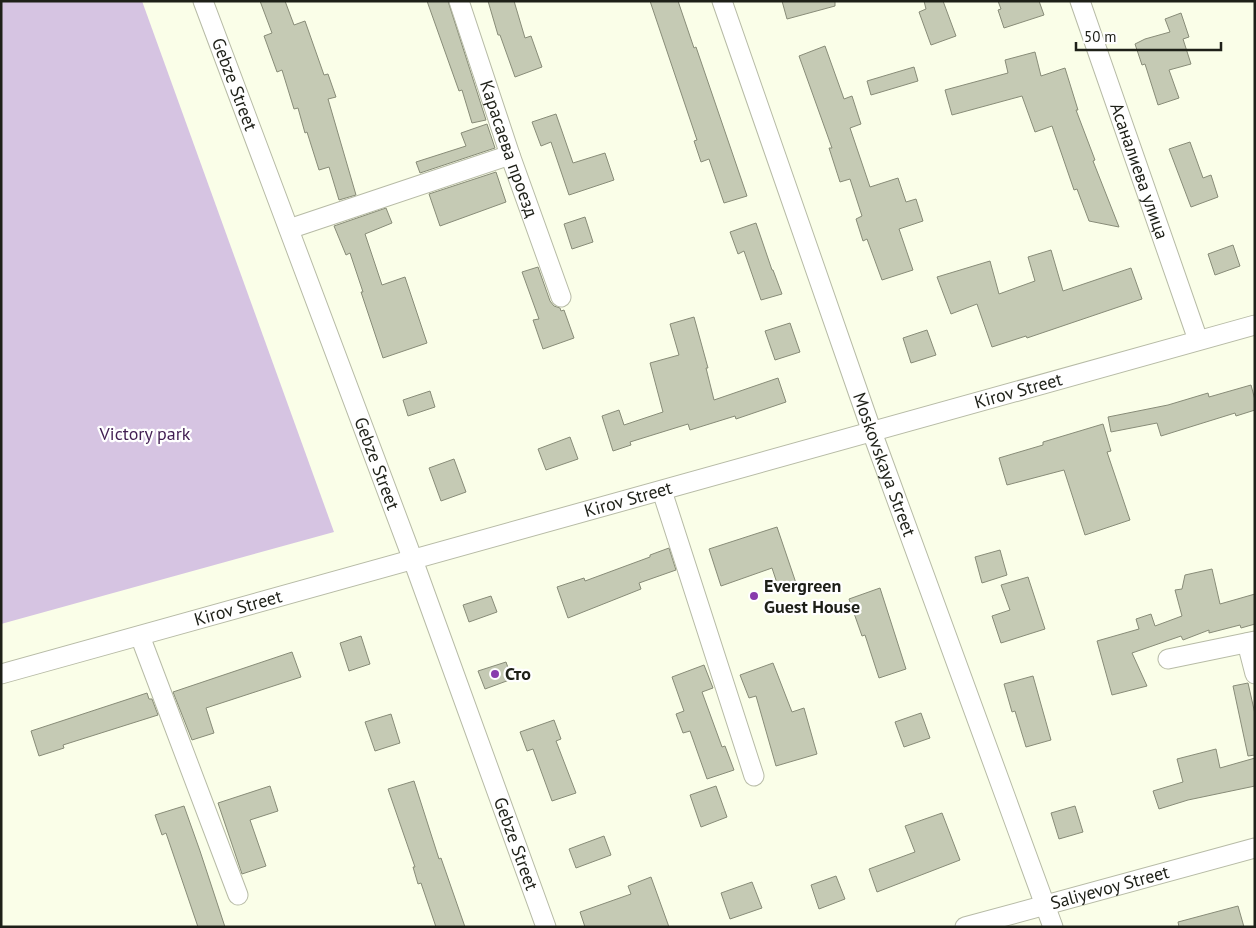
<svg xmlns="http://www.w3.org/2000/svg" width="1256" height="928" viewBox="0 0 1256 928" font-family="'PT Sans',sans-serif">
<rect width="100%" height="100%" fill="#fafee8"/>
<path fill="#d6c4e2" d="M1,1h141l192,531 -333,92z"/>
<path fill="#c5cab4" stroke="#888c78" d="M260,1h25l9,24 11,-4 19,54 4,-1 8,23 -8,2 28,96 -17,5 -10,-33 -10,3 -12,-38 -2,1 -7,-25 -4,1 -12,-39 -5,2 -13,-36 8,-3z
M427,1h21l38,119 -14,3 -10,-33 -3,1z
M488,1h26l11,37 6,-2 11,31 -27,10 -15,-42h-2z
M650,1h28l16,47 2,-1 51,149 -23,7 -15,-44 -8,3 -7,-21 3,-1z
M782,1h53v5l-48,13z
M924,1h19l13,35 -25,9 -12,-33 7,-3z
M998,1h41l5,14 -40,13 -6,-18 3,-1z
M1181,13l8,24 -6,2 8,25 -22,6 10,28 -21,7 -13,-41 -3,1 -7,-21 10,-5 25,-7 -5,-13z
M825,46l19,53 8,-3 9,28 -11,4 20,59 28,-9 8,24 10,-3 7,22 -24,8 14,41 -31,10 -15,-41 -4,2 -7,-22 6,-3 -12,-37 -10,3 -11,-34h3l-33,-92z
M1035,52l6,24 24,-8 13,42h-2l19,50 -2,1 26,66 -30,-6 -12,-32 -3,1 -22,-64 -17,6 -13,-36 -70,19 -7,-25 63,-17 -3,-13z
M914,67l4,14 -47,14 -4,-14z
M556,114l17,49 32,-10 9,27 -45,15 -18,-53 -10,4 -9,-24z
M487,124l8,24 -75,25 -4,-11 50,-16 -5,-13z
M1190,142l13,36 8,-3 7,22 -27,10 -22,-58z
M496,172l10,30 -66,24 -11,-32z
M386,208l6,15 -27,11 17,51 23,-8 22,66 -44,15 -22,-66h2l-13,-39 -4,2 -12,-29z
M585,217l8,25 -21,7 -8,-25z
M756,223l16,47h1l9,24 -21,6 -17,-49 -6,3 -8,-22z
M1233,245l7,21 -25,9 -7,-21z
M1051,250l12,41 68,-23 11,31 -115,39 -1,-2 -34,11 -15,-43 -26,10 -14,-37 53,-16 9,33 36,-13 -7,-24z
M538,267l12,34 4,5 6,2 1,3 3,-1 10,28 -31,11 -10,-29 6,-1 -17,-47z
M694,317l14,51h-2l8,32 64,-22 8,24 -50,17 -1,-3 -45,14 -2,-6 -58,18 1,3 -18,6 -11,-35 17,-6 5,15 39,-13 -13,-49 29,-8 -9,-31z
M790,323l10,29 -25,8 -10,-29z
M927,330l9,25 -25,8 -8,-25z
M1251,385l4,15v10l-19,6 -1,-3 -74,23 -4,-13 -46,9 -3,-15 60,-12 40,-12 1,4z
M430,391l5,16 -27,9 -5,-16z
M1103,424l8,27 -4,1 23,68 -45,15 -21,-65 -57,15 -8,-27 44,-13v-3z
M570,437l8,22 -32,11 -8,-21z
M454,459l12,33 -25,9 -12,-33z
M777,527l20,59 -17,6 -8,-24 -51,18 -12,-37z
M669,548l7,22 -37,13 2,6 -73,29 -11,-31 27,-9 1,3 65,-24v-2z
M1000,550l7,25 -25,8 -7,-26z
M1212,569l8,35 35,-10v30l-14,4 -1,-3 -31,8v-3l-26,10 -2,-4 -49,17 15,33 -35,9 -15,-54 42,-12 -3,-10 15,-5 4,12 27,-10 -7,-26 7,-1 3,-14z
M1028,577l17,52 -44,14 -9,-27 18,-6 -9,-25z
M880,588l26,81 -27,9 -14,-43 -3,1 -13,-37z
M491,596l6,16 -28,10 -6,-17z
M361,636l9,28 -21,7 -9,-28z
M292,652l9,25 -95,31 8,25 -22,7 -19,-48z
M506,662l6,17 -27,10 -7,-18z
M773,663l19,49 12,-4 13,46 -41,12 -20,-70 -7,2 -9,-23z
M704,665l9,23 -11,4 20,55 3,-1 9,24 -27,9 -17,-48 -7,2 -7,-19 8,-3 -12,-34z
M1033,676l18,64 -25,7 -11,-36 -3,1 -8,-28z
M1248,683l7,31v41l-7,1 -15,-70z
M147,693l2,6h3l6,16 -95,30 1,3 -25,8 -8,-25z
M921,713l9,25 -26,9 -9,-25z
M391,714l9,29 -25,8 -10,-29z
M554,720l7,19 -5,2 20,52 -24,8 -19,-52 -6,2 -7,-19z
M1216,749l4,19 35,-10v28l-67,14 -29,9 -6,-18 30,-9 -6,-23z
M414,781l25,78 2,-1 24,69h-29l-15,-44 -3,1 -5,-17h2l-27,-78z
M270,786l8,25 -28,9 16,46 -24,8 -24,-71z
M716,786l11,31 -26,10 -11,-32z
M184,806l16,45 25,76h-27l-32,-94 -4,2 -7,-20z
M1075,806l8,26 -24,7 -8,-26z
M942,813l18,47 -83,32 -8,-23 46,-17 -10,-26z
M604,836l7,19 -35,13 -7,-19z
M836,876l9,23 -26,10 -8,-24z
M651,877l18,50h-84l-5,-15 51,-18 -3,-8z
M752,882l10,26 -32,11 -9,-26z
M1238,906l6,21h-65l-1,-5z"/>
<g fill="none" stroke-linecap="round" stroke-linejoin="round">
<defs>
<g id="minor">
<path id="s1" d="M203,1l210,559 133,367"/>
<path id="s2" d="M459,1l51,154 51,142"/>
<path id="s3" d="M722,1l150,431 181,495"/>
<path id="s4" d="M1080,1l118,339"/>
<path d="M289,229l221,-74"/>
<path d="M662,491l92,285"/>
<path d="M140,636l98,259"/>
<path d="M1247,643l8,31"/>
<path d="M1168,659l87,-18"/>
<path id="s5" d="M1,674l1254,-349"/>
<path id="s6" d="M965,927l290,-79"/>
</g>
</defs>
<use href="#minor" stroke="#b7bba6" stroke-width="21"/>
<use href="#minor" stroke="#fff" stroke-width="19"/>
</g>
<g fill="#883bad" stroke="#fff" stroke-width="2">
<circle cx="754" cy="596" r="5"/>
<circle cx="495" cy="674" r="5"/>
</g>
<g text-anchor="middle" stroke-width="4.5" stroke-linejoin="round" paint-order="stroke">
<g font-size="18" fill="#1e2018" stroke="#fff">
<text dy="6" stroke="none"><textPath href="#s1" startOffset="89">Gebze Street</textPath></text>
<text dy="6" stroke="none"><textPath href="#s2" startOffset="156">Карасаева проезд</textPath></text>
<text dy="6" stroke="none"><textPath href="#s4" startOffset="180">Асаналиева улица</textPath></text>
<text dy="6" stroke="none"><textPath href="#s5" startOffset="1056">Kirov Street</textPath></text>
<text dy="6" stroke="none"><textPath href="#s1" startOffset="494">Gebze Street</textPath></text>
<text dy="6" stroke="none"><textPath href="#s3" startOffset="491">Moskovskaya Street</textPath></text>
<text dy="6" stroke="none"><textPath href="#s5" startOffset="651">Kirov Street</textPath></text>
<text dy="6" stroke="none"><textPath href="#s5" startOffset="246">Kirov Street</textPath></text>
<text dy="6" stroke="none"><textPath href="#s1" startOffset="899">Gebze Street</textPath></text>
<text dy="6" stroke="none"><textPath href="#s6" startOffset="150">Saliyevoy Street</textPath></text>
</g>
<g font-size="18" fill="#411e52" stroke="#fff">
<text x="145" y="440">Victory park</text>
</g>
<g font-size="18" font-weight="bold" fill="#1e2018" stroke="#fff" text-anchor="start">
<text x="764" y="592">Evergreen<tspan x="764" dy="21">Guest House</tspan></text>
<text x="505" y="680">Сто</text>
</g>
</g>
<rect width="1256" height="928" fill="none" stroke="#1e2018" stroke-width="5"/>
<path d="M1076 42v8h145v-8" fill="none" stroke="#1e2018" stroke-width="2.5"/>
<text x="1084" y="42" font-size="15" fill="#1e2018" stroke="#ffffff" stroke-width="4" paint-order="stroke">50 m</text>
</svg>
